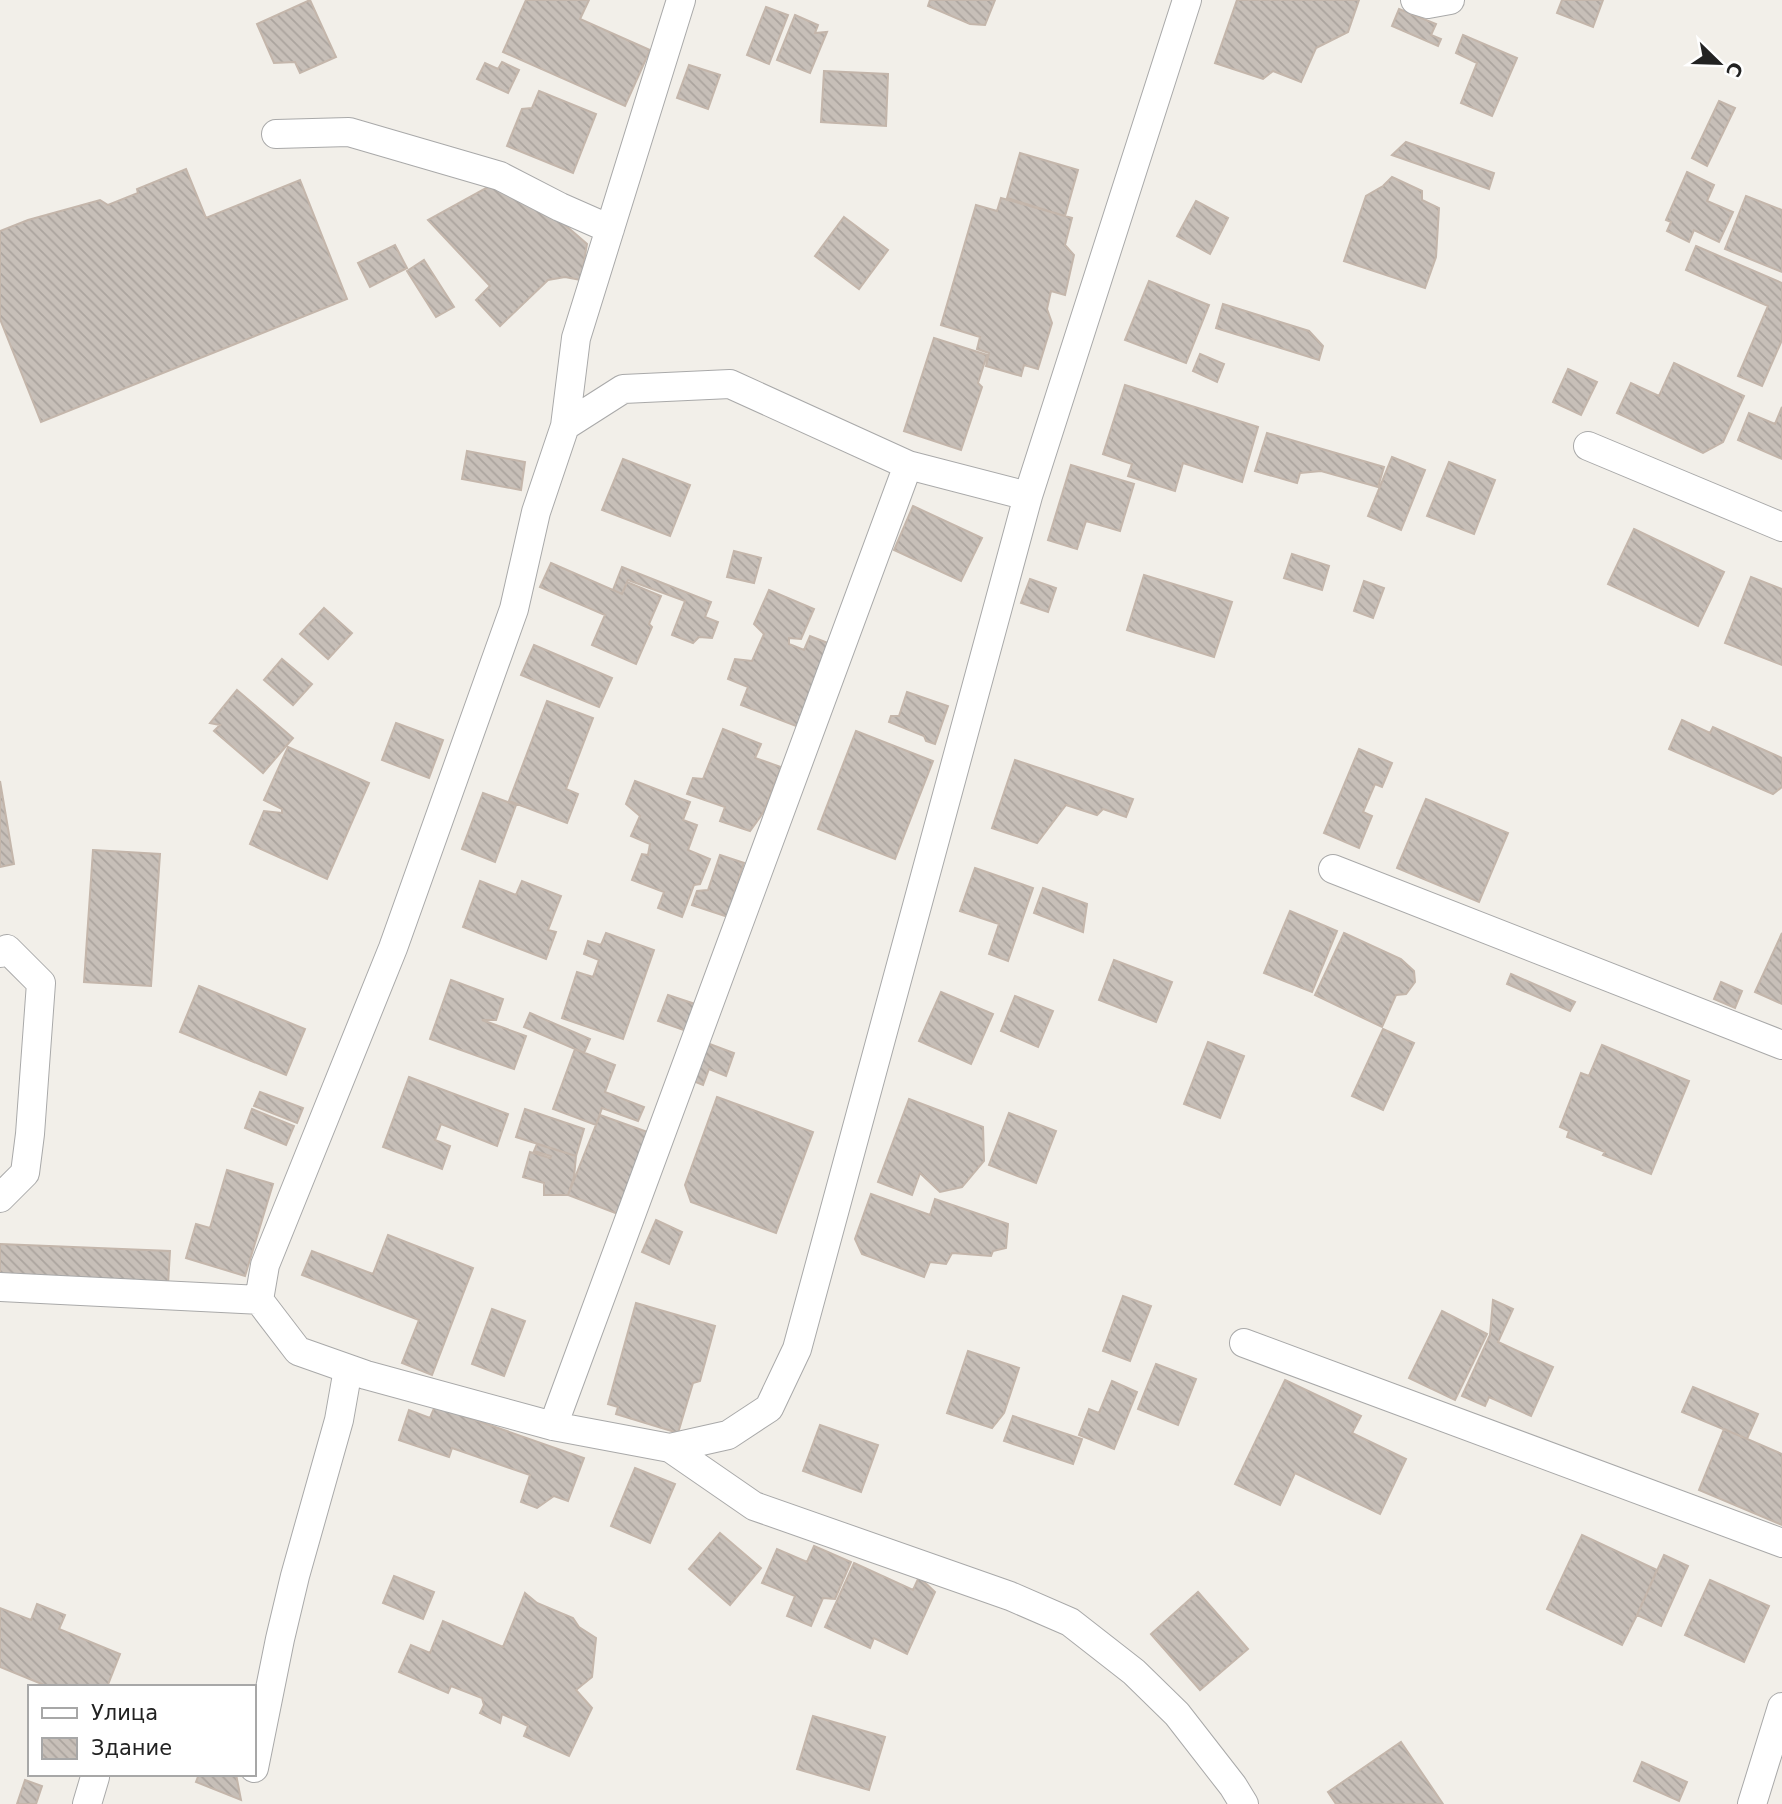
<svg xmlns="http://www.w3.org/2000/svg" width="1782" height="1804" viewBox="0 0 1782 1804" font-family="'DejaVu Sans',sans-serif">
<defs>
<pattern id="building-back-hatch" width="6" height="6" patternUnits="userSpaceOnUse" patternTransform="scale(1.75)"><rect width="6" height="6" fill="#c7bfb8"/><path d="M-1 5l2 2M0 0l6 6M5-1l2 2" fill="none" stroke="#aba49e"/></pattern>
</defs>
<rect width="100%" height="100%" fill="#f2efe9"/>
<path fill="url(#building-back-hatch)" stroke="#c4b6ab" stroke-width="2" d="M310,0l26,57 -36,16 -5,-11 -21,1 -17,-39z
M526,0h63l-9,19 70,31 -25,56 -122,-54z
M930,0h65l-10,25 -15,-1 -42,-18z
M1237,0h122l-11,32 -32,16 -15,34 -28,-11 -10,8 -48,-16z
M1562,0h41l-10,27 -36,-14z
M766,7l22,8 -19,49 -22,-9z
M1399,9l37,15 -5,11 10,4 -3,7 -46,-20z
M795,15l23,10 -3,8 12,-1 -17,41 -33,-13z
M1463,35l54,23 -25,58 -31,-13 16,-40 -21,-10z
M502,62l17,8 -11,23 -31,-14 8,-16 13,6z
M689,65l31,10 -12,34 -31,-11z
M824,71l64,3 -2,52 -65,-4z
M539,91l57,23 -23,59 -66,-27 15,-37 10,-1z
M1719,101l16,7 -28,58 -15,-8z
M1406,142l88,31 -5,16 -97,-34z
M1020,153l58,17 -13,46 -58,-18z
M186,169l20,49 94,-38 47,119 -306,123 -41,-103v-88l28,-11 72,-20 8,5 30,-12 -1,-4z
M1687,172l27,13 -7,16 26,11 -14,30 -25,-12 -5,12 -22,-11 4,-9 -5,-2z
M1392,177l30,14v9l17,8 -3,49 -11,31 -81,-27 22,-65 17,-10z
M495,183l39,15 53,46 -6,36 -16,-3 -17,3 -48,46 -24,-26 14,-14 -62,-66z
M1746,196l36,14v62l-57,-23z
M1001,198l71,20 -7,27 9,10 -9,40 -14,-4 -4,18 5,14 -14,46 -14,-4 -3,11 -35,-10 3,-13 -12,-4 3,-12 -39,-12 35,-120 21,6z
M1196,201l32,17 -18,36 -33,-18z
M844,217l44,33 -29,39 -44,-33z
M395,245l12,23 -37,19 -12,-24z
M1696,246l86,37v57l-20,46 -24,-10 30,-70 -82,-36z
M424,260l30,47 -18,10 -29,-46z
M1149,281l60,24 -23,58 -61,-23z
M1223,304l86,27 14,15 -4,14 -103,-32z
M934,338l53,17 -9,28 4,4 -21,63 -57,-19z
M1200,354l24,10 -7,18 -24,-11z
M1674,363l70,33 -21,46 -20,11 -86,-40 14,-30 28,13z
M1568,369l29,13 -16,33 -28,-13z
M1125,385l133,42 -16,55 -59,-19 -8,28 -47,-15 4,-12 -29,-10z
M1782,407v52l-44,-19 11,-27 26,11z
M1267,433l117,34 -6,20 -57,-16 -21,2 -3,10 -42,-12z
M467,451l58,11 -4,28 -59,-11z
M1392,457l33,13 -24,60 -33,-14z
M623,459l67,26 -20,51 -68,-26z
M1449,462l46,18 -21,54 -47,-18z
M1071,465l63,19 -14,47 -34,-10 -9,28 -29,-9z
M913,506l69,32 -21,43 -67,-31z
M1634,529l90,43 -26,54 -90,-42z
M734,551l27,7 -7,25 -27,-6z
M1292,554l37,12 -7,24 -38,-12z
M551,563l71,31 5,-12 34,14 -12,28 3,3 -16,37 -44,-19 13,-30 -65,-28z
M622,567l89,35 -6,15 13,5 -6,16 -13,-1 -6,6 -21,-8 13,-34 -57,-21 -6,14 -9,-4z
M1144,575l88,27 -18,55 -87,-27z
M1751,577l31,12v76l-57,-22z
M1030,579l26,9 -8,24 -27,-9z
M1364,581l20,7 -11,30 -19,-7z
M769,590l45,19 -13,30 -12,-1v6l15,6 6,-14 26,10 -32,83 -63,-24 7,-18 -20,-8 7,-20 17,2 12,-27 -10,-10z
M324,608l28,25 -24,26 -28,-25z
M534,645l78,33 -13,29 -78,-32z
M282,659l30,25 -19,21 -29,-25z
M237,690l56,48 -30,35 -49,-42 6,-6 -10,-2z
M907,692l41,14 -13,38 -9,-3 -2,-5 -35,-14 2,-6h8z
M547,701l46,17 -27,71 12,5 -11,29 -58,-22z
M1682,720l28,13 3,-6 69,31v29l-9,7 -104,-45z
M396,723l47,17 -14,38 -47,-18z
M723,729l38,15 -6,14 26,9 -18,46 -13,18 -30,-10 5,-14 -38,-13 6,-16 10,1z
M856,731l77,30 -38,98 -77,-30z
M288,747l81,36 -42,96 -77,-35 14,-33 18,2v-4l-18,-9z
M1359,749l33,14 -10,24 -7,-3 -12,28 9,4 -13,32 -35,-15z
M1015,760l118,39 -7,18 -23,-8 -6,6 -31,-10 -29,38 -45,-15z
M0,781l14,83 -14,3z
M635,781l55,21 -7,18 14,5 -9,25 22,9 -10,25 -6,1 -12,32 -24,-9 6,-16 -32,-12 10,-26 6,1 2,-11 -19,-8 9,-20 -14,-12z
M483,793l33,12 -21,57 -33,-13z
M1426,799l82,34 -29,69 -82,-34z
M93,850l67,4 -9,132 -67,-4z
M720,855l24,8 -12,36 4,1 -5,18 -39,-13 5,-14 11,-1z
M975,868l58,20 -25,73 -19,-7 10,-30 -39,-13z
M480,881l36,14 6,-14 39,15 -13,34 8,2 -10,27 -83,-32z
M1043,888l44,16 -4,28 -49,-19z
M1290,911l47,20 -25,61 -48,-19z
M606,933l48,17 -31,89 -61,-21 15,-46 16,5 6,-17 -15,-6 4,-13 13,4z
M1344,933l57,26 13,12 1,11 -9,12 -10,1 -14,32 -67,-32z
M1782,933v71l-27,-12z
M1114,960l58,22 -16,40 -57,-22z
M1511,974l64,28 -5,9 -63,-27z
M451,980l52,19 -7,21h-14l44,16 -12,33 -84,-30z
M1721,982l21,9 -7,17 -21,-9z
M199,986l106,43 -19,46 -106,-43z
M941,992l52,22 -22,50 -52,-23z
M668,995l33,11 -9,27 -34,-12z
M1015,996l38,15 -15,36 -37,-16z
M530,1013l60,26 -6,14 -60,-26z
M1383,1029l31,14 -31,67 -31,-14z
M1208,1042l36,14 -24,62 -36,-14z
M707,1043l27,10 -8,23 -17,-7 -6,16 -10,-4z
M1602,1045l87,36 -38,93 -48,-19 2,-3 -38,-15 2,-6 -9,-4 21,-54 8,3z
M575,1049l40,16 -10,27 39,15 -6,14 -36,-13 -6,17 -43,-16z
M409,1077l99,37 -11,32 -56,-22 -6,16 15,6 -8,23 -59,-22z
M260,1092l43,16 -6,15 -43,-17z
M717,1097l96,35 -37,101 -85,-31 -6,-17z
M909,1099l74,28 1,34 -22,26 -22,5 -20,-19 -8,22 -34,-13z
M252,1109l42,17 -8,19 -41,-17z
M525,1109l59,20 -8,27 -60,-19z
M1009,1113l47,18 -20,52 -47,-18z
M600,1115l56,20 -38,79 -50,-19z
M537,1144l39,12 -2,21 -6,18h-24v-12l-21,-6 7,-25 20,6 1,-2 -17,-5z
M227,1170l46,14 -28,92 -59,-18 10,-34 14,4z
M871,1194l59,21 5,-16 73,25 -2,24 -13,3 -2,5 -39,-3 -6,11 -16,-2 -6,15 -62,-23 -7,-15z
M656,1220l26,12 -13,32 -27,-12z
M388,1235l85,33 -41,107 -30,-12 17,-43 -117,-45 10,-24 61,23z
M0,1244l170,7 -2,34 -168,-7z
M1123,1296l28,10 -21,55 -27,-10z
M1493,1300l20,9 -15,33 55,25 -22,49 -42,-19 -4,9 -23,-10 28,-61z
M636,1303l79,23 -15,55 -7,2 -15,50 -62,-19 2,-7 -10,-3z
M492,1309l33,12 -21,55 -32,-12z
M1442,1311l45,23 -32,66 -46,-22z
M968,1351l51,17 -15,45 -12,15 -45,-15z
M1156,1364l40,15 -18,46 -40,-16z
M1285,1380l76,36 -9,17 54,26 -26,55 -85,-41 -15,32 -45,-21z
M1112,1381l25,11 -23,57 -35,-14 10,-26 10,4z
M1693,1387l65,27 -11,25 -65,-27z
M435,1406l149,52 -16,43 -14,-5 -17,12 -16,-6 9,-27 -78,-27 -3,9 -50,-17 10,-30 21,8z
M1013,1416l69,23 -9,25 -69,-23z
M820,1425l58,20 -17,47 -58,-21z
M1724,1429l58,25v71l-83,-35z
M635,1468l40,16 -25,59 -39,-17z
M720,1533l41,35 -31,37 -41,-36z
M1582,1535l75,35 -20,45 -15,30 -75,-36z
M814,1546l37,16 -16,37 -12,-1 -12,28 -24,-10 8,-20 -33,-13 15,-34 30,13z
M1664,1555l24,11 -27,60 -24,-11z
M854,1563l59,27 6,-13 16,15 -28,62 -33,-16 -4,10 -45,-21z
M394,1576l40,16 -11,27 -40,-16z
M1710,1580l59,26 -25,56 -59,-27z
M1198,1592l50,57 -48,41 -49,-56z
M525,1593l12,10 36,15 6,9 17,11 -4,39 -16,13 16,18 -23,48 -45,-20 4,-10 -26,-12 -2,9 -20,-10 4,-8 -2,-7 -31,-12 -3,7 -49,-21 12,-27 19,8 13,-32 60,26z
M37,1604l28,11 -6,14 61,25 -13,33h-58l-49,-20v-59l31,12z
M813,1716l72,21 -16,53 -72,-21z
M1401,1742l42,62h-107l-8,-12z
M1642,1762l45,20 -8,19 -45,-20z
M199,1774h37l5,26 -45,-18z
M25,1780l17,6 -6,18h-19z"/>
<g fill="none" stroke-linecap="round" stroke-linejoin="round">
<defs>
<path id="minor" d="M681,0l-105,338 -11,88 -29,86 -22,97 -121,339 -128,317 -6,35 39,51 68,24 187,51 117,22 58,-13 41,-27 28,-59 231,-853 159,-496
M1415,0l13,4 22,-4
M276,134l73,-2 151,44 60,31 50,22
M565,426l58,-37 107,-5 178,81 120,31
M1588,446l194,81
M1333,869l449,176
M0,953l7,-4 34,34 -11,151 -5,39 -25,25
M0,1287l259,13
M1244,1343l538,200
M553,1426l355,-961
M670,1448l84,58 256,90 60,26 64,50 43,42 56,72 11,18
M254,1768l26,-129 15,-63 44,-156 9,-51
M87,1804l8,-27
M1752,1804l30,-97"/>
</defs>
<use href="#minor" stroke="#a9a9a9" stroke-width="30"/>
<use href="#minor" stroke="#fff" stroke-width="28"/>
</g>
<rect x="28" y="1685" width="228" height="91" fill="#ffffff" stroke="#a7a7a7" stroke-width="2"/>
<rect x="42" y="1708" width="35" height="10" fill="#ffffff" stroke="#a7a7a7" stroke-width="2"/>
<text x="91" y="1720" font-size="21" fill="#222222">Улица</text>
<rect x="42" y="1738" width="35" height="21" fill="url(#building-back-hatch)" stroke="#a7a7a7" stroke-width="2"/>
<text x="91" y="1755" font-size="21" fill="#222222">Здание</text>
<g transform="translate(1719 63) rotate(113)" stroke="#ffffff" stroke-width="5" paint-order="stroke">
<path d="M0-5L12 26L0 18L-12 26Z" fill="#222222"/>
<text y="-10" font-size="19" font-weight="bold" text-anchor="middle" fill="#222222">С</text>
</g>
</svg>
